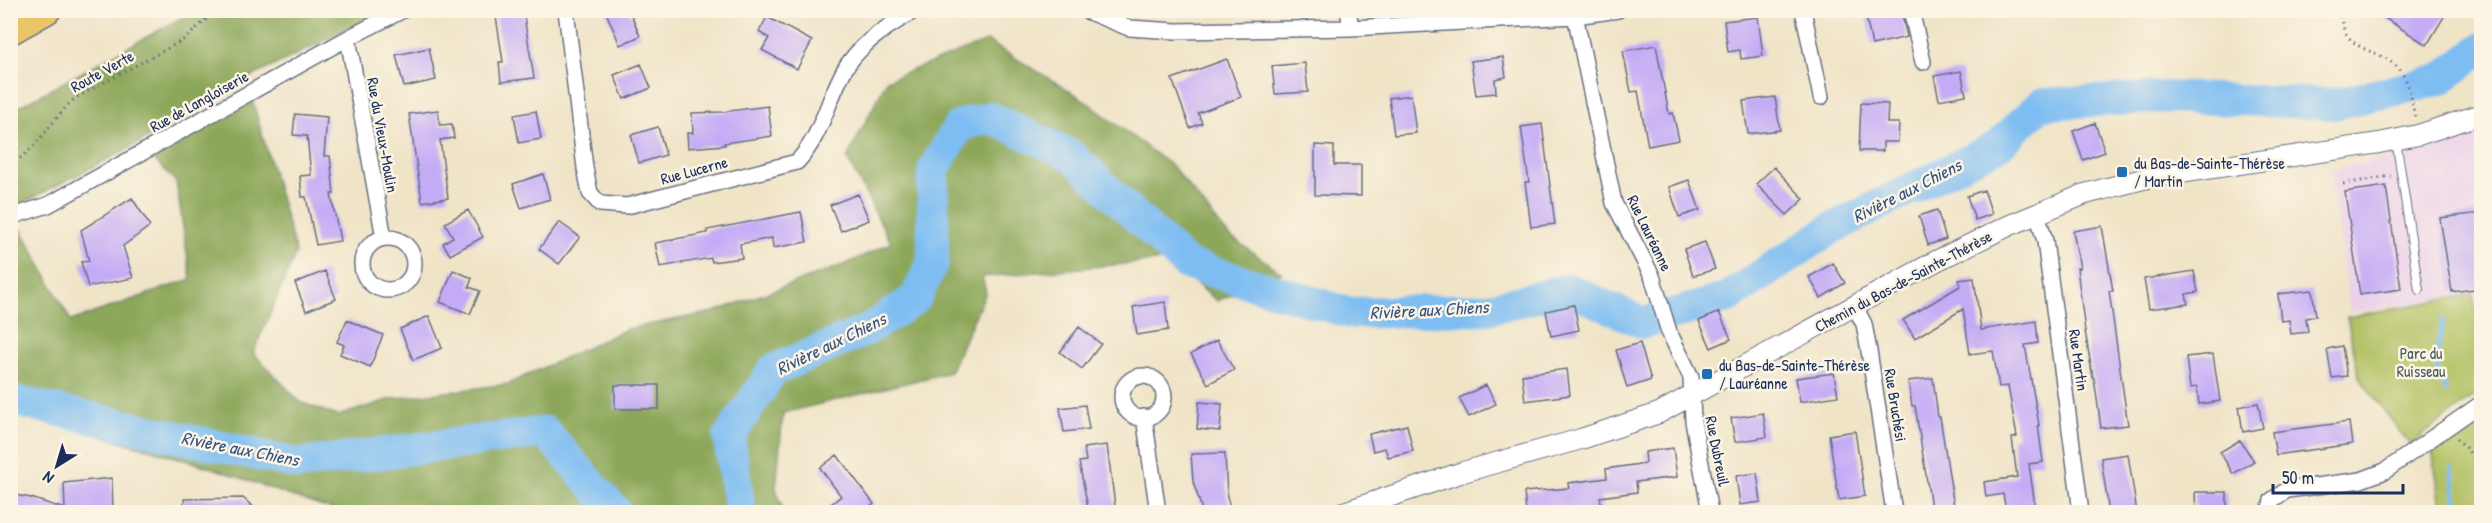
<svg xmlns="http://www.w3.org/2000/svg" width="2492" height="523" viewBox="0 0 2492 523" font-family="'Patrick Hand',sans-serif">
<rect width="100%" height="100%" fill="#fcf5e5"/>
<filter id="ink" filterUnits="userSpaceOnUse"><feTurbulence type="fractalNoise" baseFrequency=".0167" numOctaves="2"/><feDisplacementMap in="SourceGraphic" scale="12" xChannelSelector="R" yChannelSelector="G"/><feConvolveMatrix kernelMatrix="1 2 1 2 8 2 1 2 1" color-interpolation-filters="sRGB"/></filter>
<filter id="wash" filterUnits="userSpaceOnUse"><feTurbulence type="fractalNoise" baseFrequency=".008" numOctaves="4" result="noise"/><feDisplacementMap in="SourceGraphic" scale="24" xChannelSelector="R" yChannelSelector="G"/><feGaussianBlur stdDeviation="1.35" result="paint"/><feColorMatrix in="noise" values="0 0 0 0 0 0 0 0 0 0 0 0 0 0 0 0 0 1.4 0 .05"/><feComposite in="paint" operator="in"/></filter>
<g filter="url(#wash)">
<rect width="100%" height="100%" fill="#f0e4c7"/>
<path fill="#ebd1eb" d="M2481,135v158l-131,19 -20,-142 112,-22z"/>
<path fill="#b2c164" stroke="#667861" stroke-width="1.5" d="M2473,294l8,46v50l-71,55 -51,-68 -12,-60z
M2481,413v99h-39l-10,-62z"/>
<path fill="#8da75a" stroke="#546b5c" stroke-width="1.5" d="M194,11h190l-137,68 -110,65 -114,59 -12,3v-95z
M987,41l93,56 93,70 55,68 54,38 -65,28 -49,-41 -186,17 4,15 -36,80 -167,41 -7,76 8,23h-444c-41,-12 -81,-28 -122,-42 -68,-22 -138,-40 -207,-58l-1,-178 12,-4 49,91 120,-42 -15,-97 -31,-32 105,-58 46,161 -43,100 47,49 38,14 53,-17 117,-15 119,-55 87,-17 132,-48 45,-21 -44,-85 40,-78z"/>
<g fill="none" stroke-linecap="round" stroke-linejoin="round">
<path stroke="#7ebdf2" stroke-width="5" d="M2423,85l1,14
M2443,321l-8,43 11,28
M2452,469l5,43"/>
<path stroke="#7ebdf2" stroke-width="32" d="M10,400l289,64 246,-32 71,80
M740,512l-11,-75 44,-67 94,-40 48,-31 18,-37v-91l26,-45 31,-9 82,39 114,108 164,49 138,-4 80,-20 75,34 84,-25 104,-69 168,-84 42,-41 125,-7 169,7 105,-24 42,-32"/>
</g>
<g id="blocks">
<path fill="#c4abf6" d="M495,10h28l11,68 -33,4 -2,-20h4z
M605,10h24l11,26 -20,9z
M1896,10h5l6,27 -35,8 -6,-28z
M2372,10h76l-21,35z
M767,17l45,24 -15,28 -35,-19 7,-12 -10,-6z
M1758,17l5,39 -22,3 -1,-9 -12,2 -4,-31z
M1656,45l13,69 4,-1 6,27 -31,6 -10,-55 -7,1 -8,-41z
M429,48l7,32 -32,7 -8,-32z
M1503,57l3,20 -11,2 1,14 -20,2 -5,-34z
M1227,59l14,38 -43,16 4,10 -12,5 -18,-49z
M1305,63l3,29 -33,2 -3,-28z
M641,64l10,24 -27,11 -10,-24z
M1961,71l5,24 -27,5 -5,-24z
M1411,95l5,38 -22,2 -5,-37z
M1775,97l5,33 -32,4 -5,-33z
M1861,103l27,1 -1,19h12l-1,19h-15v9h-24z
M768,106l4,30 -48,7 1,2 -37,3 -1,-15h6l-1,-20 30,-1z
M438,110l2,15 12,-1 2,14 -14,2 8,58 -26,4 -13,-88z
M536,111l5,28 -22,4 -5,-28z
M295,114l32,3 -3,39h6l4,38h-3l9,47 -24,4 -10,-48h-4l-2,-21 11,-1 -4,-39 -14,-1z
M2095,123l10,29 -22,8 -10,-29z
M1542,124l13,100 -24,3 -6,-45h4l-8,-55z
M658,127l8,28 -27,8 -8,-28z
M1315,145l19,1v19h27v31l-46,-1z
M1774,167l30,32 -17,16 -31,-31z
M543,174l7,25 -29,9 -8,-24z
M1689,180l11,30 -21,7 -10,-30z
M2386,186l15,103 -41,6 -15,-103z
M1984,190l8,24 -17,6 -8,-24z
M858,194l11,26 -28,11 -11,-26z
M132,198l18,28 -27,20 10,32 -45,9 -7,-25 8,-1 -8,-31z
M468,210l15,27 -33,18 -7,-12 10,-6 -8,-14z
M1937,210l9,29 -18,6 -9,-29z
M801,212l6,30 -34,6 -1,-10 -32,6 2,14 -30,4 -1,-4 -51,9 -5,-24 52,-10v-3z
M2481,213v75l-29,4 -12,-74z
M559,222l21,15 -21,27 -20,-15z
M2102,226l11,65h-4l19,134 -27,3 -7,-50h-1l-8,-47 -8,-63h3l-7,-37z
M1705,242l10,27 -22,7 -9,-27z
M1833,263l12,20 -24,15 -12,-21z
M453,270l19,8 -3,9 11,4 -10,23 -30,-12z
M325,271l11,28 -30,12 -11,-28z
M2194,271l4,21 -12,2 2,10 -39,5 -5,-30z
M1974,278l7,52 55,-9 2,22 -13,2 14,80h-1l5,37 -14,2 6,42 -29,4 -3,-16 -17,3 -2,-15 33,-5 -5,-39 5,-1 -9,-51 -9,1 -6,-36 -23,3 -7,-45 -48,29 -12,-18 57,-34 -1,-6z
M2312,290l4,26 -10,2 2,14 -17,2 -2,-14 -8,1 -3,-27z
M1165,302l3,28 -31,5 -4,-28z
M1574,305l5,25 -28,6 -5,-25z
M1719,312l12,27 -20,9 -12,-27z
M429,316l13,32 -29,12 -13,-31z
M347,320l36,15 -13,32 -30,-13 4,-9 -7,-3z
M1079,327l22,17 -19,25 -22,-17z
M1217,340l17,30 -26,14 -17,-30z
M1640,343l11,37 -24,8 -11,-38z
M2342,346l5,30 -15,2 -5,-29z
M2213,354l7,47 -21,3 -2,-17 -7,1 -4,-31z
M1567,369l3,26 -45,6 -3,-26z
M1834,373l4,23 -38,6 -4,-24z
M1933,378l5,39h2l15,96h-23l-17,-107h-3l-4,-25z
M615,385h44v24h-44z
M1486,385l10,19 -27,13 -10,-19z
M1199,402l23,2 -2,27 -23,-2z
M2258,403l5,25 -20,4 -4,-25z
M1085,405l4,24 -25,3 -4,-24z
M1763,413l4,24 -32,5 -4,-24z
M2349,422l3,22 -76,11 -4,-23z
M1407,425l6,26 -25,6 -3,-9 -12,3 -4,-17z
M1855,431l10,65 -26,4 -10,-65z
M2240,440l14,21 -21,13 -13,-22z
M1107,445l9,68h-27l-10,-51 7,-1 -2,-13z
M1673,448l4,29 -41,5 1,10 -37,5 2,13 -76,3 -2,-21 45,-4 -1,-5 39,-5 -1,-9 40,-6 -1,-11z
M1225,453l2,44 5,16h-29l-10,-32 -2,-27z
M2128,454l9,59h-28l-8,-55z
M837,455l37,49 -12,9h-42l21,-17 -21,-28z
M1757,473l4,29 -21,3 -4,-29z
M112,478l1,35h-103v-19l21,4 34,11 -1,-26z
M2195,492h32v21h-31z
M243,498l17,15h-76v-14z"/>
</g>
</g>
<g filter="url(#ink)">
<use href="#blocks" fill-opacity="0" stroke="#666e83" stroke-width="1.5"/>
<g fill="none" stroke-linecap="round" stroke-linejoin="round">
<defs>
<path id="service" d="M2396,140l23,150"/>
<path id="minor" d="M566,10l19,158 5,25 10,11 27,2 170,-44c27,-29 31,-67 51,-98 17,-24 43,-40 68,-54
M1084,10l45,18 47,3 175,-3 224,-12 43,-6
M1348,10l3,18
M1574,10l40,193 38,73 17,56 22,45 2,44 17,91
M1803,10l18,87
M1911,10l12,52
M348,38l36,200
M2037,213l8,28 36,271
M10,217l38,-12 300,-167 55,-28
M362 264a26 26 0 1 1 52 0a26 26 0 1 1-52 0Z
M1854,305l10,19 5,27 25,161
M1122 397a21 21 0 1 1 42 0a21 21 0 1 1-42 0Z
M1144,417l14,95
M2269,512l3,-12 15,-10 74,-10 24,-9 97,-68"/>
<path id="tertiary" d="M1344,512l119,-40 118,-33 78,-26 277,-152 72,-35 77,-32 62,-16 232,-35 39,-8 64,-21"/>
<path id="motorway" d="M10,31l37,-21"/>
</defs>
<use href="#service" stroke="#666e83" stroke-width="10"/>
<use href="#minor" stroke="#666e83" stroke-width="18"/>
<use href="#tertiary" stroke="#666e83" stroke-width="22"/>
<use href="#motorway" stroke="#666e83" stroke-width="30"/>
<path stroke="#666e83" stroke-width="3" stroke-dasharray="1.5 4.5" stroke-linecap="butt" d="M2340,10c3,47 37,34 59,59 11,13 13,33 16,49
M10,165c29,-16 42,-48 67,-68l108,-58 31,-29
M2343,184l48,-8
M2457,438l25,29"/>
<use href="#service" stroke="#fff" stroke-width="8"/>
<use href="#minor" stroke="#fff" stroke-width="15"/>
<use href="#tertiary" stroke="#fff" stroke-width="20"/>
<use href="#motorway" stroke="#ebc669" stroke-width="27"/>
</g>
</g>
<g fill="#1f6fb2" stroke="#fcf5e5" stroke-width="2">
<rect x="2116" y="166" width="12" height="12" rx="3"/>
<rect x="1701" y="368" width="12" height="12" rx="3"/>
</g>
<g text-anchor="middle" stroke-width="5" stroke-linejoin="round" paint-order="stroke">
<g font-size="16" fill="#1b2f5e" stroke="#fcf5e5">
<text transform="translate(102 71) rotate(-29)" y="6">Route Verte</text>
<text transform="translate(199 101) rotate(-29)" y="6">Rue de Langloiserie</text>
<text transform="translate(383 135) rotate(80)" y="6">Rue du Vieux-Moulin</text>
<text transform="translate(694 170) rotate(-15)" y="6">Rue Lucerne</text>
<text transform="translate(1650 233) rotate(64)" y="6">Rue Lauréanne</text>
<text transform="translate(1903 281) rotate(-28)" y="6">Chemin du Bas-de-Sainte-Thérèse</text>
<text transform="translate(2079 360) rotate(82)" y="6">Rue Martin</text>
<text transform="translate(1896 405) rotate(81)" y="6">Rue Bruchési</text>
<text transform="translate(1718 451) rotate(79)" y="6">Rue Dubreuil</text>
</g>
<g font-size="16" fill="#1b2f5e" stroke="#fcf5e5" text-anchor="start">
<text x="2134" y="169">du Bas-de-Sainte-Thérèse<tspan x="2134" dy="18">/ Martin</tspan></text>
<text x="1719" y="371">du Bas-de-Sainte-Thérèse<tspan x="1719" dy="18">/ Lauréanne</tspan></text>
</g>
<g font-size="16" fill="#485b60" stroke="#fcf5e5">
<text x="2421" y="359">Parc du<tspan x="2421" dy="18">Ruisseau</tspan></text>
</g>
<g font-size="18" font-style="italic" fill="#345283" stroke="#fcf5e5">
<text transform="translate(1907 191) rotate(-27)" y="6">Rivière aux Chiens</text>
<text transform="translate(1429 310) rotate(-3)" y="6">Rivière aux Chiens</text>
<text transform="translate(831 344) rotate(-26)" y="6">Rivière aux Chiens</text>
<text transform="translate(240 449) rotate(11)" y="6">Rivière aux Chiens</text>
</g>
</g>
<rect width="2492" height="523" fill="none" stroke="#fcf5e5" stroke-width="36"/>
<g transform="translate(57 466) rotate(217)" stroke="#fcf5e5" stroke-width="4.5" paint-order="stroke">
<path d="M0-4.5L10 22L0 15L-10 22Z" fill="#1b2f5e"/>
<text y="-9" font-size="16" font-weight="bold" text-anchor="middle" fill="#1b2f5e">N</text>
</g>
<path d="M2273 484v9h130v-9" fill="none" stroke="#1b2f5e" stroke-width="3"/>
<text x="2282" y="484" font-size="18" fill="#1b2f5e" stroke="#fcf5e5" stroke-width="4.5" paint-order="stroke">50 m</text>
</svg>
